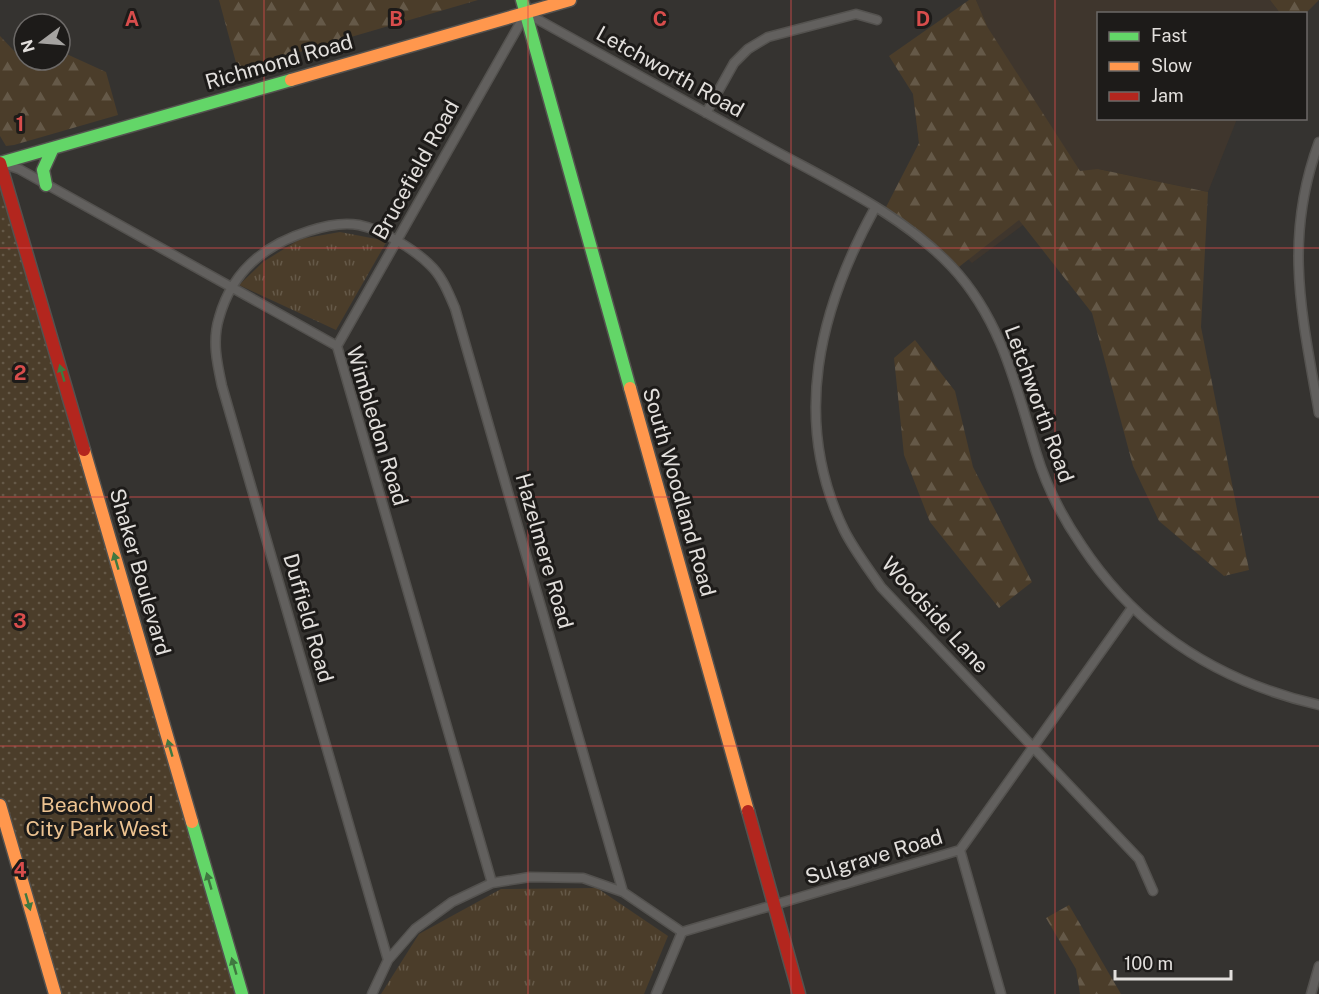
<svg xmlns="http://www.w3.org/2000/svg" width="1319" height="994" viewBox="0 0 1319 994" font-family="'Public Sans',sans-serif">
<defs>
<pattern id="grass-tufts" width="24" height="20" patternUnits="userSpaceOnUse" patternTransform="scale(1.5)"><rect width="24" height="20" fill="#4b3d2a"/><path d="M3 7l-1-3M5 7V3M7 7l1-3M15 17l-1-3M17 17v-4M19 17l1-3" fill="none" stroke="#655948"/></pattern>
<pattern id="forest-firs" width="22" height="20" patternUnits="userSpaceOnUse" patternTransform="scale(1.5)"><rect width="22" height="20" fill="#4b3d2a"/><path d="M5 1l3.5 6h-7zM16 11l3.5 6h-7z" fill="#655948"/></pattern>
<pattern id="park-dots" width="8" height="8" patternUnits="userSpaceOnUse" patternTransform="scale(1.5)"><rect width="8" height="8" fill="#4b3d2a"/><path d="M2 2h.1M6 6h.1" fill="none" stroke="#655948" stroke-width="1.8" stroke-linecap="round"/></pattern>
</defs>
<rect width="100%" height="100%" fill="#353330"/>
<path fill="#3f362d" d="M976,0h294l10,13 -182,1v104l139,1 -29,73 -110,-23 -126,94 -73,-72 20,-48 -6,-49 75,-66z"/>
<path fill="url(#grass-tufts)" d="M340,232l47,9 -51,89 -97,-45 24,-23 37,-23z
M597,888l71,48 -24,58h-263l38,-60 82,-45z"/>
<path fill="url(#forest-firs)" d="M219,0h259l-240,70z
M969,0h7l12,28 92,143 18,-2 110,23 -7,135 48,243 -25,6 -65,-55 -26,-55 -41,-153 -73,-93 -64,50 -72,-57 36,-70 -6,-49 -24,-38z
M1270,0h49l-14,14 -25,-1z
M0,36l16,17 8,-2v9h36v-9l46,21 12,43 -104,30 -8,1 -6,-10z
M915,340l40,51 18,76 59,115 -33,26 -69,-86 -26,-67 -10,-97z
M1069,905l52,89h-41l-4,-25 -30,-51z"/>
<path fill="url(#park-dots)" d="M0,179l242,815h-187l-55,-189z"/>
<g fill="none" stroke-linecap="round" stroke-linejoin="round">
<defs>
<path id="street" d="M706,113l28,-50 14,-14 20,-12 88,-23 21,6
M1319,142c-36,97 -17,173 0,271
M4,164l15,5 318,177 155,537
M875,208c-56,102 -84,212 -31,322 10,20 24,38 37,57l258,272 14,32
M337,346l189,-333c80,44 161,89 242,134 63,35 134,67 184,120 49,52 64,119 84,185 10,34 26,65 46,94 57,86 138,136 237,159
M960,850l41,144
M682,932l278,-82 172,-242
M388,960l-166,-574c-5,-23 -10,-45 -3,-68 13,-47 45,-73 90,-87 15,-5 34,-9 50,-6 24,5 57,25 74,43 10,11 16,26 22,40l168,584
M372,994l16,-34 27,-31 37,-27 40,-19 38,-6 53,1 40,14 59,40
M656,994l26,-62
M1311,994l8,-28"/>
<path id="fast" d="M522,0l108,388
M0,163l291,-83
M46,185l-3,-15 10,-22
M192,822l50,172"/>
<path id="slow" d="M291,80l279,-80
M630,388l118,423
M84,450l108,372
M0,805l55,189"/>
<path id="jam" d="M0,163l84,287
M748,811l51,183"/>
</defs>
<use href="#street" stroke="#54524f" stroke-width="11"/>
<use href="#fast" stroke="#54524f" stroke-width="15"/>
<use href="#slow" stroke="#54524f" stroke-width="15"/>
<use href="#jam" stroke="#54524f" stroke-width="15"/>
<use href="#street" stroke="#62605e" stroke-width="8"/>
<use href="#fast" stroke="#63d668" stroke-width="12"/>
<use href="#slow" stroke="#ff974d" stroke-width="12"/>
<use href="#jam" stroke="#b3261e" stroke-width="12"/>
</g>
<defs><path id="oneway-solid" d="M-6-.8H1V-3.2L6.5 0L1 3.2V.8H-6Z" transform="scale(1.5)"/></defs>
<g fill="#407840">
<use href="#oneway-solid" transform="translate(62 373) rotate(-106)"/>
<use href="#oneway-solid" transform="translate(116 561) rotate(-106)"/>
<use href="#oneway-solid" transform="translate(170 748) rotate(-106)"/>
<use href="#oneway-solid" transform="translate(209 881) rotate(-106)"/>
<use href="#oneway-solid" transform="translate(28 902) rotate(74)"/>
<use href="#oneway-solid" transform="translate(234 966) rotate(-106)"/>
</g>
<path fill="none" stroke="#d84d4c" stroke-width="1.5" stroke-opacity="0.55" d="M264,0v994M528,0v994M791,0v994M1055,0v994M0,248h1319M0,497h1319M0,746h1319"/>
<g text-anchor="middle" stroke-width="6" stroke-linejoin="round" paint-order="stroke">
<g font-size="21" fill="#e2dfdc" stroke="#1d1b19">
<text transform="translate(279 62) rotate(-16)" y="7">Richmond Road</text>
<text transform="translate(670 72) rotate(29)" y="7">Letchworth Road</text>
<text transform="translate(416 170) rotate(-61)" y="7">Brucefield Road</text>
<text transform="translate(1039 404) rotate(70)" y="7">Letchworth Road</text>
<text transform="translate(377 426) rotate(73)" y="7">Wimbledon Road</text>
<text transform="translate(679 492) rotate(74)" y="7">South Woodland Road</text>
<text transform="translate(544 551) rotate(74)" y="7">Hazelmere Road</text>
<text transform="translate(140 572) rotate(74)" y="7">Shaker Boulevard</text>
<text transform="translate(935 615) rotate(48)" y="7">Woodside Lane</text>
<text transform="translate(308 618) rotate(74)" y="7">Duffield Road</text>
<text transform="translate(874 857) rotate(-17)" y="7">Sulgrave Road</text>
</g>
<g font-size="21" fill="#edc391" stroke="#1d1b19">
<text x="97" y="812">Beachwood<tspan x="97" dy="24">City Park West</tspan></text>
</g>
</g>
<g font-size="20" text-anchor="middle" font-weight="bold" fill="#d84d4c" stroke="#1d1b19" stroke-width="6" stroke-linejoin="round" paint-order="stroke">
<text x="132" y="26">A</text>
<text x="396" y="26">B</text>
<text x="660" y="26">C</text>
<text x="923" y="26">D</text>
<text x="20" y="131">1</text>
<text x="20" y="380">2</text>
<text x="20" y="628">3</text>
<text x="20" y="877">4</text>
</g>
<rect x="1097" y="12" width="210" height="108" fill="#1d1b19" stroke="#6c6967" stroke-width="1.5"/>
<rect x="1109" y="32" width="30" height="9" fill="#63d668" stroke="#6c6967" stroke-width="1.5"/>
<text x="1151" y="42" font-size="18" fill="#e2dfdc">Fast</text>
<rect x="1109" y="62" width="30" height="9" fill="#ff974d" stroke="#6c6967" stroke-width="1.5"/>
<text x="1151" y="72" font-size="18" fill="#e2dfdc">Slow</text>
<rect x="1109" y="92" width="30" height="9" fill="#b3261e" stroke="#6c6967" stroke-width="1.5"/>
<text x="1151" y="102" font-size="18" fill="#e2dfdc">Jam</text>
<g transform="translate(42 42) rotate(254)"><circle r="28" fill="#1d1b19" stroke="#6c6967" stroke-width="1.5"/>
<path d="M0-4.5L10 22L0 15L-10 22Z" fill="#a5a3a0"/>
<text y="-9" font-size="16" font-weight="bold" text-anchor="middle" fill="#e2dfdc">N</text>
</g>
<path d="M1115 970v9h116v-9" fill="none" stroke="#e2dfdc" stroke-width="3"/>
<text x="1124" y="970" font-size="18" fill="#e2dfdc" stroke="#1d1b19" stroke-width="4.5" paint-order="stroke">100 m</text>
</svg>
